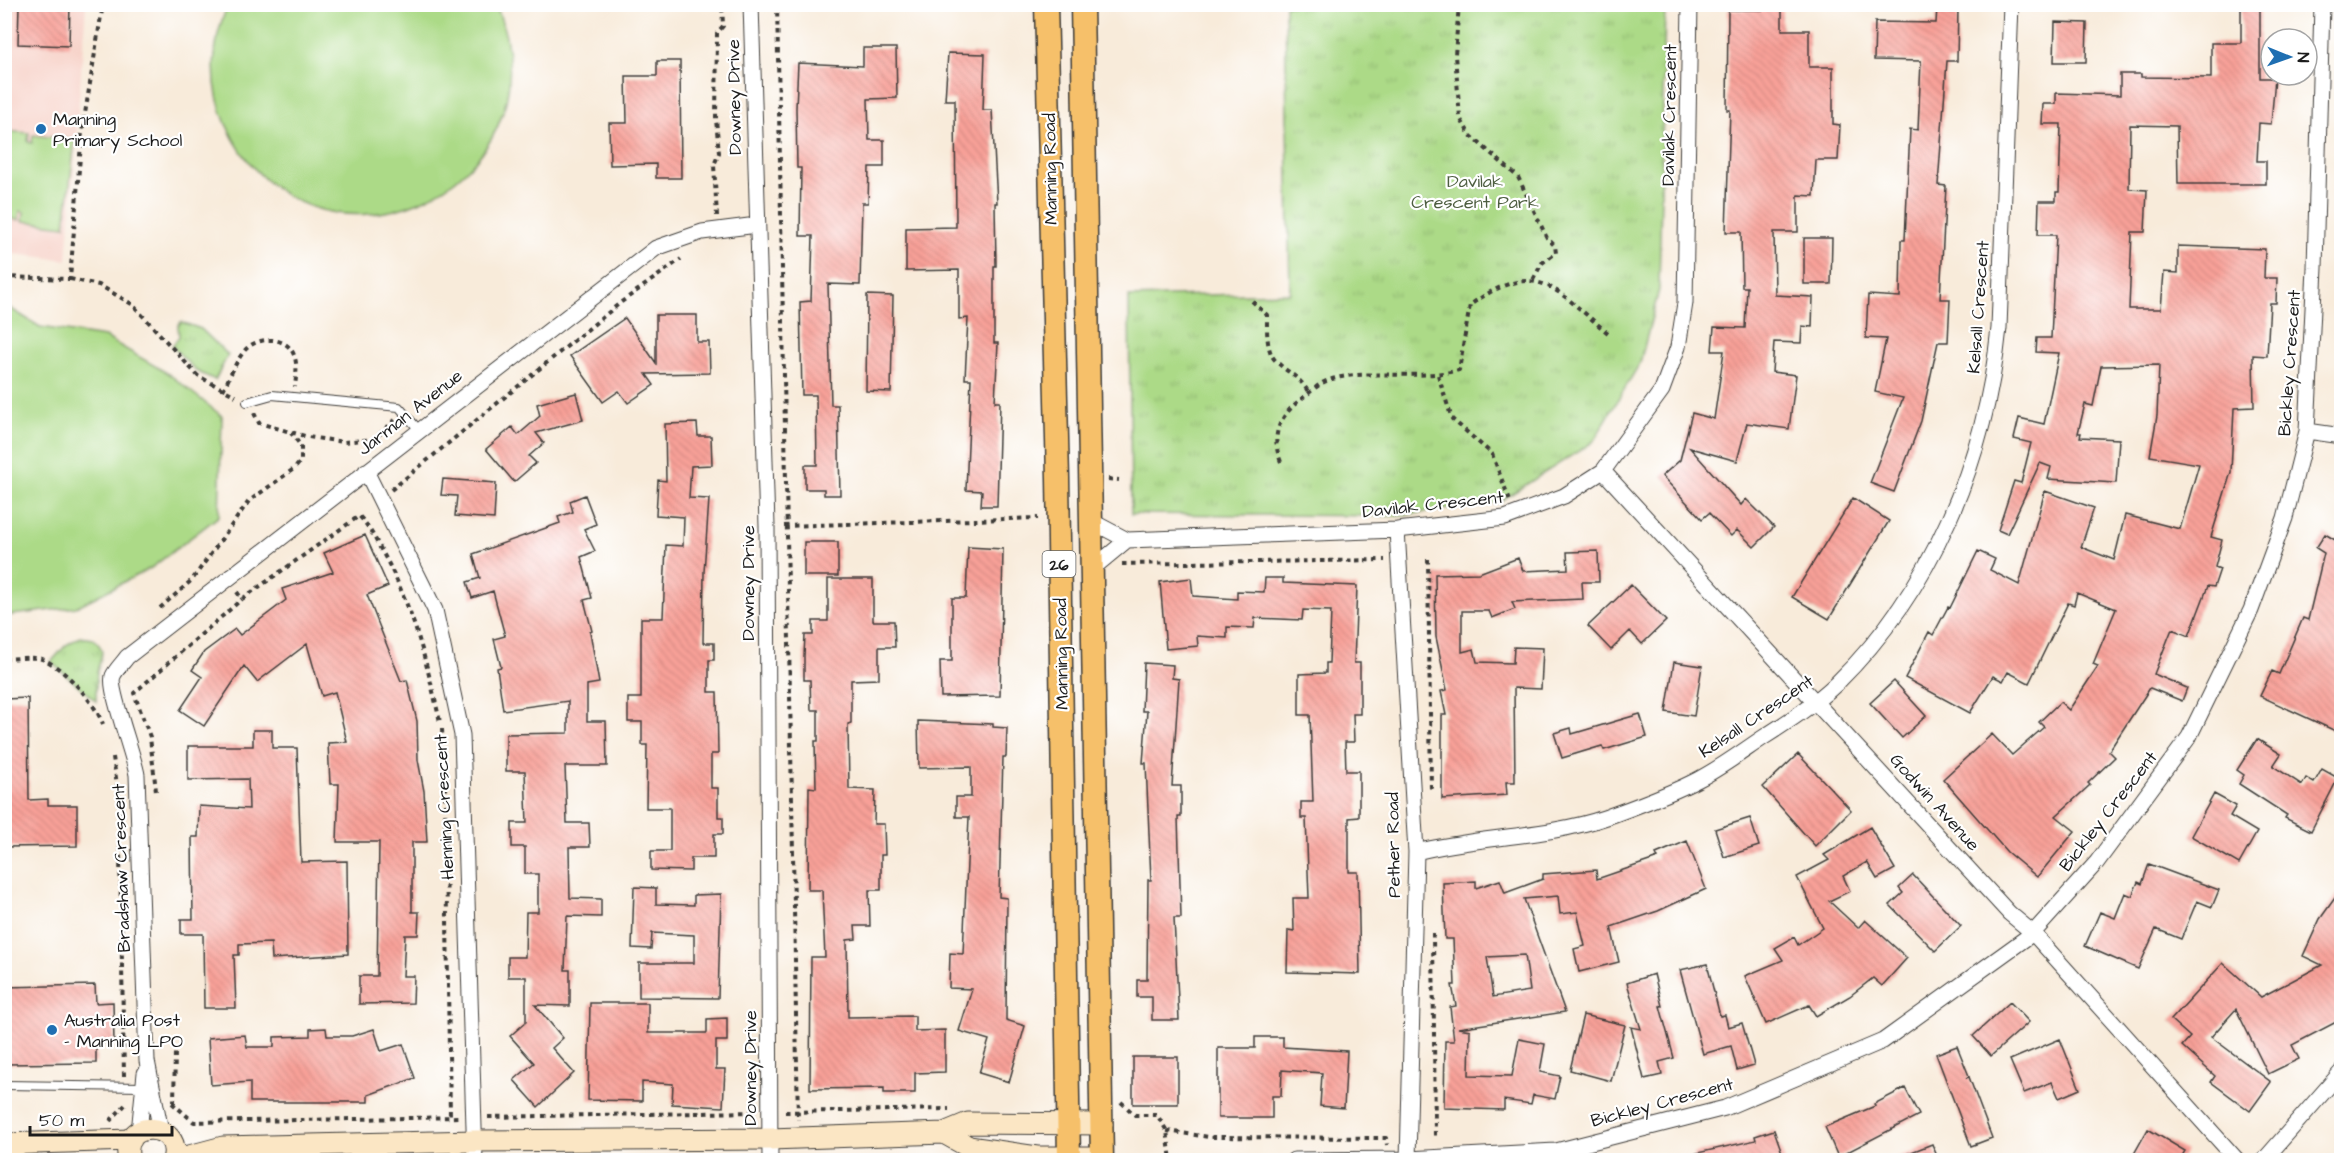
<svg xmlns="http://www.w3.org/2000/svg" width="2346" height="1165" viewBox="0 0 2346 1165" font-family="'Architects Daughter',sans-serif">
<defs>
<pattern id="grass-tufts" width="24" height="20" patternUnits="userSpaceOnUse" patternTransform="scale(1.5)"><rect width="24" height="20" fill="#acda87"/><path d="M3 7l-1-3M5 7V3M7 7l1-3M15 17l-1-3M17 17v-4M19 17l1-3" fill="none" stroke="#93ba74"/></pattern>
<pattern id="building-back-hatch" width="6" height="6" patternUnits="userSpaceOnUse" patternTransform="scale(1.5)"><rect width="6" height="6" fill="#f8a098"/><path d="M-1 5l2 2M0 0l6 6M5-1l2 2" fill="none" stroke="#d48982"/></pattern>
</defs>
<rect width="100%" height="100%" fill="#fff"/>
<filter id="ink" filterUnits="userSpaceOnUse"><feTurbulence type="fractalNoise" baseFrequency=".0167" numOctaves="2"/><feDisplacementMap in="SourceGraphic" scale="12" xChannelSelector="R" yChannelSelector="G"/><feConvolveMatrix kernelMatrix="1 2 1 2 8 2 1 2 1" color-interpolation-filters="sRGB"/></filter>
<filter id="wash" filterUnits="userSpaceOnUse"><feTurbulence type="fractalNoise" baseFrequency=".008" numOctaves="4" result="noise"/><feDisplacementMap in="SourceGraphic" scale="24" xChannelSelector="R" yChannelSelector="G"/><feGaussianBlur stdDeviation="1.35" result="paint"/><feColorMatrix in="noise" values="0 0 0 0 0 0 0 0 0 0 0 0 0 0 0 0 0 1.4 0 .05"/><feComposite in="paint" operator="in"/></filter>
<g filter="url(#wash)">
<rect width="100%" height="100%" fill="#f8ebda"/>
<path fill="#f7d1c7" d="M5,5h81l-19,255 -62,-7z"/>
<path fill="url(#grass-tufts)" stroke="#647b52" stroke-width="1.5" d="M1285,5h380l-6,285 -19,73 -47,79 -94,60 -101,14 -267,-2 -2,-217 161,-4z
M181,322l20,7 27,26 -13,25 -19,-9 -24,-25 7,-9 -1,-11z
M80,637l13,2c15,12 7,18 4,33 -1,10 -1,20 -1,29l-45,-39 15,-17z"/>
<path fill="#acda87" stroke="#647b52" stroke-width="1.5" d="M228,5h268c76,187 -190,298 -270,119 -17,-38 -15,-82 2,-119z
M5,131l24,2 -1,9 4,1 1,-8 42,5 -10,86 -42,-5 1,-9 -4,-1 -1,9 -14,-2z
M5,305l35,22 65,10 64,37 53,42 -3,100 -68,52 -75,39 -71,9z"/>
<g id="blocks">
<path fill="url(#building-back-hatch)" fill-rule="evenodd" d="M19,4h51l-1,42 -51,-2z
M2241,4h19v74h15l-4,46 -12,-1 -2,38h9v23h-88l-1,-58 -47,-1 -1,64 18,1 -2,42h-13l-3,77h32l3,-37 14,1v-27l87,3 -1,29h13l-1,25h-6l-3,53 -14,-1 1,52 -20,1 -3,64 -20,65 11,3 -7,27 5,2 -6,18 -6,-1 -19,50 -17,-7 -18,45 33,14 -5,13 -32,-13 -41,63 6,6 -27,26 2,2 -34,31 19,15 -38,46 -30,-25 -64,-73 49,-45 20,21 32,-28 -5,-5 21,-20 9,8 29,-44 -5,-2 23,-55 -39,-16 -3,12 -6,-2 -39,80 -21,-11 -5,9 -10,-5 -23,37 -65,-35 24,-46 4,3 15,-28 2,1 28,-57 17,8 -5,11 29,15 26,-94 49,17 -13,39 33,13 11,-45 55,14 19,-65 -49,-8 7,-40 2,-51 -58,1 -8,40 -8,-2 -7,29h3l-1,4 39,2 -3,44 -68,-4 3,-12 -11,-4 -33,71 -9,-4 16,-49 7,2 10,-40 -17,-4 5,-21 25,6 15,-71 -23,-1 1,-14h14l5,-103h-18l1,-34h17v-9h3l2,-68h-19l1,-20h13v-11l64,2v-21h21v3l70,1v-35h30z
M1937,7h21l-1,54h-10l-9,124 8,1 -6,113h10l-2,43h-10l-17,79 -27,71 -24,-9 33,-85 -28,-6 11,-53 -20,-1 2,-43 32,2 1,-57h4l5,-111 8,1 3,-69 -47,-1 1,-38 61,1z
M1728,10h54v20h27v37h24v57l7,1 -2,35h-22l-2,36 -16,-1v37h-24l1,63 38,2 -1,30 -10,-1 -1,17 -27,-1 -2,30 24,3 -7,54 -42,-6 -10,38 -47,-13 51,57 5,-6 28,28 -20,20 -17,-17 -6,6 -22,-23 -7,6 -40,-43 18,-16 12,-47 22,6 10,-68h-12l2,-24 31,1 2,-41h-5l-1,-55h-15l4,-122h-3z
M2055,22l32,1 -1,39h-32z
M863,48h33l1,50 -29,1 1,41h15v27h-15l-1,36h-6l-2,82 -32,-1 3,121h7l2,90h-16v-6h-19v-24h12l-1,-70h-14l-2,-93 11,-1 2,-65h-13l1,-68h-4l-1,-60 2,-45 65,3z
M948,53l37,1 -2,56h9l5,93h-2l1,63h-2v77h4l-3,59h5l-3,104h-16l1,-15 -16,-1 5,-111h-6l3,-61 -9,1v-49l-53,1v-43l50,-1 -1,-127h-10z
M657,61h23l1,117h-25v-14l-46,1 -1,-42h18l-1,-47h31z
M1804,238h28l-1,46h-27z
M867,295l26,1 -2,96 -25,-1z
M656,315h41v27h12l1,31 -64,1 8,11 -26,18 -9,-12 -16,11 -33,-46 55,-38 31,45z
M576,393l7,27 -47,13 8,10 -15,13 7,7 -22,19 -28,-33 26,-22 6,8 22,-19 -3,-12z
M697,423l1,13h13l1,29 -21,1 -2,32 20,1 -5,73 -1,71h11v17h-5v32h8l1,62h-7v34h7v29h5v17h-9v24h-23v13l-40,-1v-19h19v-43h-24l1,-63h-5v-23h-14v-24h13v-80h22l3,-73 17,1 1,-29 -28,-2 2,-35 8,1 -1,-57z
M443,479l53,4 -2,36 -39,-3 2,-20 -16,-1z
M585,495l11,29 -12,5 11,22 -14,6 11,41 -8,2 8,31 -2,1 9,51 -12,2v36h19l1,45h-42l2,57h22l1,24h-21l1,51 31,1v18l-34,-1 -2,54h5v36l-35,-1 28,33 -11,10 22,25 -36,34 -24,-27 20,-17 -24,-27 16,-14v-45h-18v-20h17l1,-45h12v-38h-13v-27h-13v-24h15l-2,-52h-19v-37l62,-1v-32l-65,9 -6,-42 4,-1 -7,-28 11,-3 -12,-45 -21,7 -5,-16 13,-4 -7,-24 87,-31 -2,-6 15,-5 -3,-11z
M1853,498l36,23 -60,98 -37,-22z
M2325,534l17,10v72l-4,16 4,2v100l-82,-38 12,-25 7,3 24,-56 5,2 16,-67 -8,-5z
M365,535l23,51 -21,9 34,86 6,-1 10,41 1,39 6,31 3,51h-15v70h7l-1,23h-13l-2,41h11l-1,27 -54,1v-28h18l2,-134h-42l2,-58h-9l-2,-41 19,-1 -12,-50 -13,4 -15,-52 -50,38 -13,-16 -40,60 -24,-16 22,-33 -10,-7 12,-18 31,-23 5,6 46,-35 -4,-11 51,-17 -9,-19z
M804,542h34v34h-34z
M968,547l35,2 -3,147 -59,1 -1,-36h12v-63h14z
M1598,551l1,31h-17l1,17 -71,3 3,7 -23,9 -3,-7h-27v41l12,-3 3,13 36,1 1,-16 29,1 -2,41 -27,-1 1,94h-9l1,13 -65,4v-84h4l-5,-24 6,-1 -11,-53 -1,-63 44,-1 39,-15 5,13 45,-2 -1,-17z
M1191,578l2,18 44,3v-8l27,1 1,-14h18v5l74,3 -3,77h6v51h-7l1,28h-9l1,29h13v46l-10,1v54h9l2,102 -73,-2 1,-42 6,1 -1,-33h16l-3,-80h-5v-16h12l-3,-87h-11v-41l27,-1v-10h3l2,-52 -28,-1 -1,10 -47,-2 -1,10 -27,-1v11l-30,-2 1,10 -32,3 -6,-67z
M828,579h45v42h21l1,26h-16v32l-28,1v43l-3,1 1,65 26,1 -1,34h10l1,31h-4v35h-12l1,36h-15l1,13 -9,1 1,77 67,-1v15l30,-1v42l-30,1v20h-31v-5l-74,1 1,-132h14l-3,-67h-14l1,-103 7,1 -1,-47h3v-31h-7l-1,-30h-6v-24l1,-21h8v-14h15z
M1631,585l35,36 -24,23 -12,-13 -19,19 -23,-24z
M1674,662l28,4 -8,50 -28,-4z
M1144,663l29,2 -1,13 7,1 -7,107h9v31h-3l3,101h-7l5,102h-27v-23h-15v-17h10l1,-100h3l-5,-117h-3l4,-52h-5z
M1894,681l32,35 -24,22 -32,-35z
M28,698l1,102 19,-1v6h29v41l-73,1v-148z
M1640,714l7,23 -43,13 -2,-4 -40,12 -8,-25 17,-5 1,6z
M918,721l75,3v3l14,1 -1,29h-3l-4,140 8,1 -1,122 19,6 -16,56 -30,-9 10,-33 -30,-9 13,-42 -23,-1 1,-35 13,1 6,-137h-13v-20h15v-30l-52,1z
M253,730h19v18h25l4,114 46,-1 1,93 -76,5 -1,-16 -32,1v11h-5l2,53h-32l-1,-74h-22v-15h12l-1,-82h6l1,-31 50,3 -1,-30 -60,1v-34h65z
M2257,739l24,15 -8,12 29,19 4,-7 8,5 8,-14 16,9 -27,53 -26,-13 2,-3 -48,-31 5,-9 -7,-5z
M1798,754l53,56 -36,36 -52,-59z
M2214,794l22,12 -6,10 27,16 -18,32 -48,-28z
M1750,818l9,28 -35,11 -9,-28z
M1870,827l25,42 -18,10 -10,-17 -24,14 7,15 -21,10 29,27 7,-8 42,38 -25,28 -9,-8 -23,18 -34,20 -7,-11 -43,19 -21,-48 38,-16 -8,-12 19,-11 4,8 25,-17 -26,-51 32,-17 -5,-5z
M1687,841l19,48 -48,22 -47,16 8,35 -40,10 -5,-23 11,-3 -8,-34 -17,2 -2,-18 -34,3 41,113 -107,16 12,2 -1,45 43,1 7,-37 26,5 -5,28 20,4 -5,23 -22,-4 -2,9 -27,-4v10l-60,-2 1,-67h9l-4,-34 6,-1 -4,-21h3l-2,-46h-8l-2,-56 33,-2v7l24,-8 5,13 38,-14v-5l53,-4 1,9 61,-21 -2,-4zM1525,955l5,36 -37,6 -6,-40z
M2149,864l70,26 -7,17 -15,-6 -16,38 -25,-10 -18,40 -53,-23 15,-34 15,6 10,-25 7,3 6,-14 4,2z
M1913,875l48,51 -26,25 -45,-46 13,-12 -4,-5z
M634,887l22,1v16l38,1v-10l27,-1 -3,104 -79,-1v-34h55v-28l-42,-2 -1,16 -19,-1z
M2342,888v131l-50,26 7,14 -31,15 -32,-65 -25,28 60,45 -21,29 -39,-29 4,-6 -33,-30 8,-9 -19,-17 52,-57 38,34 61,-32 -19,-9 17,-37z
M1707,964l13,52 5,-1 3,12 14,-4 12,42 -17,5 -6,-24 -28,8 -23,-84z
M1654,974l8,32h-2l14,52 -15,4 3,13 -18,4 -13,-52 10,2 -14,-46z
M95,985l1,18 17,-1 1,41h-18v20l-92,1v-77z
M2010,1002l19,20 -38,34 -18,-20z
M590,1003h58v30h59v-14l20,-1v23h-11v28h9l-2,38 -51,-3 1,-20 -31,-2v19l-54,-1z
M1583,1015l42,10 -14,56 -41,-11z
M326,1028l1,8h25l22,-7 7,22 22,-7 12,34 -47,17v7h-118v-20l-39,3 -3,-47 37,-3 2,12h27v-10l36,-1v-7z
M1255,1037h28v10l64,4 -3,57 -24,-2 2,-33 -40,-3 -1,26h-9v22h-54v-70h37z
M2060,1039l20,50 -21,9 -7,-16 -28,11 -14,-33z
M1957,1046l12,30 -3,2 3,-1 23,61 -21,8 -35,-92z
M1133,1057h45v47h-45z
M1905,1088l14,27 -81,42 -13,-30 50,-21 -1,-2z
M2148,1129l37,22 -6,10h-49z
M1774,1130l11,31h-91l-1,-7 63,-14 -1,-4z
M1932,1144l7,17h-47l-1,-1z"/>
</g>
</g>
<g filter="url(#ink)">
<use href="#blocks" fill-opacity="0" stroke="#3d3b38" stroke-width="1.5"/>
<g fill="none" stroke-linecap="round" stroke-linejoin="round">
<defs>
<path id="lane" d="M247,402l25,-7 127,12 20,23
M4,1085l139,2"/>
<path id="street" d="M751,4l16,522 3,634
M2307,431l35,5
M366,471l69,139 27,125 13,425
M1603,471l406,442 24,20 204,227
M1091,521l36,19 270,-10 108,-12 59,-22 39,-25 59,-81 16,-43 7,-44 5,-299
M1397,530l19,322 -8,308
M1092,569l35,-29
M1416,852c62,-16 130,-14 191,-35 30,-11 64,-23 92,-38 23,-12 44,-28 65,-42 25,-16 51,-33 73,-54 95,-93 149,-223 162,-355l12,-324
M161,1131l-14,-70 -10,-286c-3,-20 -29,-87 -24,-99 3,-7 10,-13 14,-19l529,-409 46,-16 55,-7
M139,1132l6,-59
M1294,1160l114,-1 148,-8 169,-43 158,-67 150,-108 64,-71 92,-125 62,-127 34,-92 22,-87 8,-163 7,-264
M2264,1160l78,-89"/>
<path id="secondary" d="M944,1133l25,14 68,10h65
M4,1144l127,-4
M129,1160c-11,-43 55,-39 44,0
M174,1160l49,-13 252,-6 295,-2 174,-6 24,-10 134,1"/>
<path id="primary" d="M1046,4l12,474 11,682
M1082,4l20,1156"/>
</defs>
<use href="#lane" stroke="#3d3b38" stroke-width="10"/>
<use href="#street" stroke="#3d3b38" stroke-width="17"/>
<use href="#secondary" stroke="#3d3b38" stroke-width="23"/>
<use href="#primary" stroke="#3d3b38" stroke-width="25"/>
<path stroke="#3d3b38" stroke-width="4" stroke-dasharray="4.5 4.5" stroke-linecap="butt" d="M777,4l21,1116
M1459,4l-4,51 5,63 10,17 48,42 29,61 8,8 1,7 -14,10 -9,17
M717,216l-3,-51 5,-12 -3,-34 1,-86 6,-7 -1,-22
M4,277l66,2 12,-147 21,-128
M70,279l29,6 33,19 66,72 38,20
M1252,301l15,14c0,15 -1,35 8,45 14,15 22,13 34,33
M1438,375l14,44 40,35 18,47
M223,390c7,-13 13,-30 23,-41 13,-13 41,-13 48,6 4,10 2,22 1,32
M254,413l5,10 49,14 36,5 30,-3 21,-19
M1281,462c-13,-32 3,-51 28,-69 6,-5 13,-11 20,-13 36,-12 88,1 130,-10l11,-65c68,-48 84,-16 138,28
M1108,479l11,1
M391,490l229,-187 61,-44
M784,526l254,-8
M1428,559l3,232
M1122,564l263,-4
M237,592l5,7 117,-83c11,11 17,25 25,39 29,53 43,108 56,167
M160,608l32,-28 57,-79 46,-33 6,-7v-15l-10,-13
M4,659c11,0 28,-3 38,0 22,8 53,44 61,65
M442,729l2,41
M113,757l6,42 5,277
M445,786l5,332
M156,791l-6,-54 -16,-44 108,-94
M1433,933l2,204
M1121,1102l14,13h22l10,16 4,29
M172,1103l22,19 266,-5
M174,1103l1,-51
M785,1112l164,-3
M488,1117l266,-5
M110,1121l15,-16
M1167,1131l42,6 177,1 1,7
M939,1160h6"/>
<use href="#lane" stroke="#fff" stroke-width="8"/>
<use href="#street" stroke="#fff" stroke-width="15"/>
<use href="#secondary" stroke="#fbe6c4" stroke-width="21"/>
<use href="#primary" stroke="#f6c06b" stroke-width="22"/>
</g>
</g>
<g fill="#1f6fb2" stroke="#fff" stroke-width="2">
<circle cx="41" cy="129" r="6"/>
<circle cx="52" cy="1030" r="6"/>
</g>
<g text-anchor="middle" stroke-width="4.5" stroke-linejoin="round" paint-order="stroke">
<rect fill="#fff" stroke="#606060" stroke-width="1.5" x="1042.5" y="551" width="33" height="26" rx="4.5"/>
<g font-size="16" font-weight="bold" fill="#1c1c1c">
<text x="1059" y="570">26</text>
</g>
<g font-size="18" fill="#1c1c1c" stroke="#fff">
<text transform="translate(734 97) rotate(-91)" y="6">Downey Drive</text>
<text transform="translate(1669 115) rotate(-89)" y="6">Davilak Crescent</text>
<text transform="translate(1050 169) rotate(-91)" y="6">Manning Road</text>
<text transform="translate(1978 307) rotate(-86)" y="6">Kelsall Crescent</text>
<text transform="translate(2289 363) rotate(-86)" y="6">Bickley Crescent</text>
<text transform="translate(410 412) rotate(-38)" y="6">Jarman Avenue</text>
<text transform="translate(1433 504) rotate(-6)" y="6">Davilak Crescent</text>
<text transform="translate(748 583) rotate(-90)" y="6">Downey Drive</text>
<text transform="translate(1061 654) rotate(-91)" y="6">Manning Road</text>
<text transform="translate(1756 716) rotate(-34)" y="6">Kelsall Crescent</text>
<text transform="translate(1935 802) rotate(48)" y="6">Godwin Avenue</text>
<text transform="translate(444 807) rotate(-93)" y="6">Henning Crescent</text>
<text transform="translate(2108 811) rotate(-52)" y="6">Bickley Crescent</text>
<text transform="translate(1393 845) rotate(-91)" y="6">Pether Road</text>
<text transform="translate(121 868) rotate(-92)" y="6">Bradshaw Crescent</text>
<text transform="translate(750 1068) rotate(-90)" y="6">Downey Drive</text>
<text transform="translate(1662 1102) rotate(-15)" y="6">Bickley Crescent</text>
</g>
<g font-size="18" fill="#1c1c1c" stroke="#fff" text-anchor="start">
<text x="53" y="125">Manning<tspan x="53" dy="21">Primary School</tspan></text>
<text x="64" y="1026">Australia Post<tspan x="64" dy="21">- Manning LPO</tspan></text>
</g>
<g font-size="18" fill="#4e5e41" stroke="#fff">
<text x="1475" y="187">Davilak<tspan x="1475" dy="21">Crescent Park</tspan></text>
</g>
</g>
<rect width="2346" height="1165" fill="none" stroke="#fff" stroke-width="24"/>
<g transform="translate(2289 57) rotate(91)"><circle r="28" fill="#ffffff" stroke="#a4a4a4" stroke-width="1.5"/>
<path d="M0-4.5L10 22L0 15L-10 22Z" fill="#1f6fb2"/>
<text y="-9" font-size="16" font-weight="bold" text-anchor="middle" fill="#1c1c1c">N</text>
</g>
<path d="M30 1126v9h142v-9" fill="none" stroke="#1c1c1c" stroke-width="3"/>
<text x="39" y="1126" font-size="18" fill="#1c1c1c" stroke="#ffffff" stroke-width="4.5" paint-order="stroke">50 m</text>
</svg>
